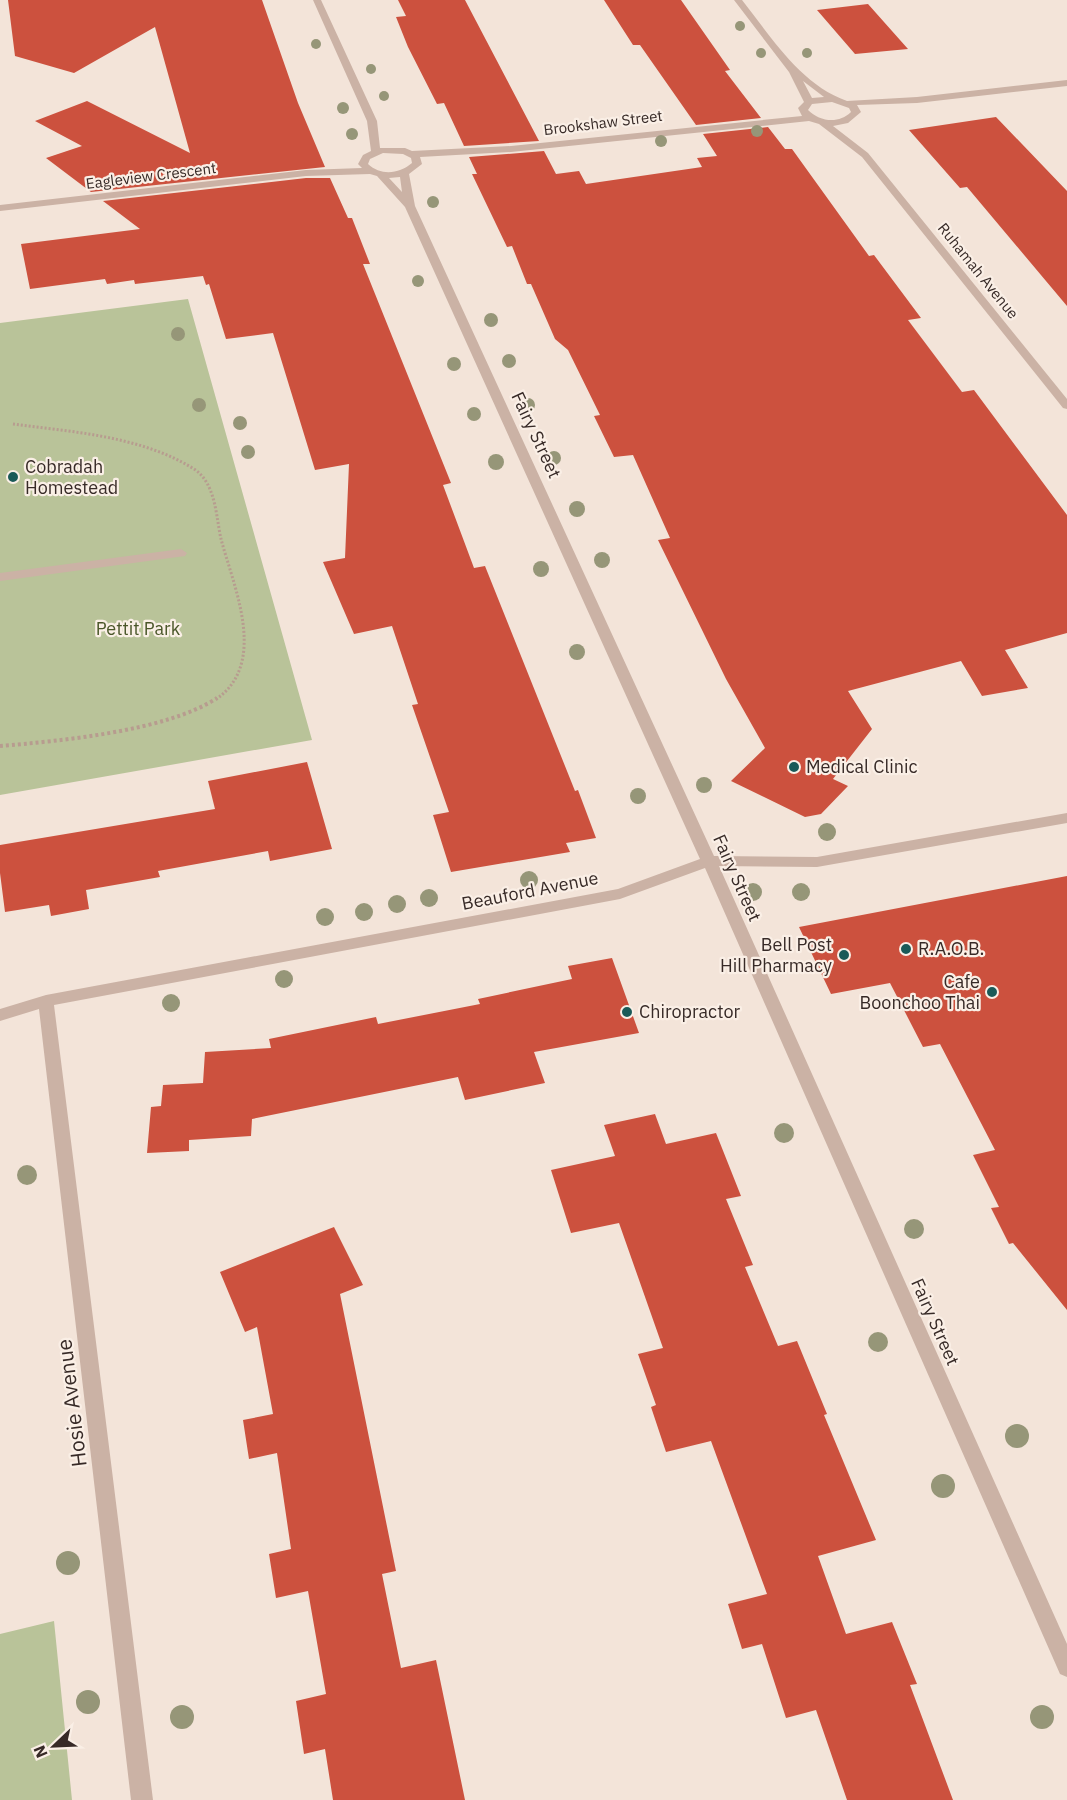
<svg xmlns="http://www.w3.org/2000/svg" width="1067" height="1800" viewBox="0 0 1067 1800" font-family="'IBM Plex Sans',sans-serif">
<rect width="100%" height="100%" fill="#f3e4d9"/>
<path fill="#b9c399" d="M188,299l124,441 -312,55v-472z
M54,1621l18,179h-72v-166z"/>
<path fill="#cc513e" d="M8,0h254l36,103 27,64 -234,25 -45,-34 36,-12 -47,-25 52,-20 103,52 -35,-126 -81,46 -59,-17z
M398,0h67l74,141 -75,5 -20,-43 -7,1 -29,-57 -12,-30 10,-1z
M604,0h77l49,70 -5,1 36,47 -65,7 -56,-80h-7z
M868,4l40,45 -53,5 -38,-44z
M996,117l71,74v115l-100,-119 -7,1 -51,-58z
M768,127l17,22h7l77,107 5,-1 47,63 -13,2 54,72 12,-2 93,125v118l-62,17 23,38 -46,8 -21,-35 -113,30 24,38 -39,50 15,7 -27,28 -16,3 -74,-36 34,-33 -39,-69 -68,-139 12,-2 -37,-83 -19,2 -20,-41 6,-1 -32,-65 -13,-11 -24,-55h-4l-15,-38 -5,1 -35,-73h5l-8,-17 75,-6 12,23 23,-3 7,13 116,-17 -5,-9 20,-2 -14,-22z
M306,178h24l18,40h4l18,46h-7l88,219 -8,2 31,83 11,-2 90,225 3,-1 18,48 -30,5 4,9 -119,20 -18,-57 16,-3 -37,-107 6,-1 -26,-78 -38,8 -31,-72 22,-4 4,-94 -34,6 -42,-137 -47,6 -17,-55 -3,1 -3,-9 -68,8 -1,-4 -27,4 -2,-5 -75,10 -9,-45 119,-15 -37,-28z
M307,762l25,87 -62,12 -2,-10 -110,20 2,6 -74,13 3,19 -38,7 -2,-11 -44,7 -5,-39v-28l215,-36 -7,-28z
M1067,876v434l-54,-67 -4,1 -18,-36 8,-1 -26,-52 22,-5 -55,-106 -17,3 -33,-64 -59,11 -32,-67z
M612,958l27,75 -105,19 11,31 -80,17 -7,-23 -206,42 -1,17 -62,4v11l-42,2 4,-46 10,-1 2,-21 40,-2 2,-31 66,-4 -2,-9 107,-22 2,7 102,-20 -2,-5 94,-20 -4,-13z
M655,1114l11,30 50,-11 25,63 -15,3 27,66 -8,2 33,79 19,-5 30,73 -3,1 52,125 -58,16 28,78 46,-12 25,62 -7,1 43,115h-106l-31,-90 -30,8 -24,-74 -20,5 -14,-45 39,-10 -56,-153 -45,11 -15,-45 5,-2 -18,-51 25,-6 -44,-125 -48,10 -20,-63 64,-14 -11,-31z
M334,1227l29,58 -23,9 56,277 -14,3 19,94 35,-8 29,140h-132l-8,-51 -21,5 -8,-53 30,-7 -18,-103 -32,7 -7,-44 22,-5 -14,-96 -28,6 -6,-39 30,-6 -16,-87 -12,5 -25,-60z"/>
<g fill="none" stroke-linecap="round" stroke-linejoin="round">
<path stroke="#b79c8f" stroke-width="3" stroke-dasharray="2 2" stroke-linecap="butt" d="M13,424c60,8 128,12 181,45 22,14 22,48 27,70 13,49 48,125 -6,161"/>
<path stroke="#b79c8f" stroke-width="4" stroke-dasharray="3 3" stroke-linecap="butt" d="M0,746c60,-5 167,-15 217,-48"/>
<path fill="#cbb2a5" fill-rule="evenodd" d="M181,549l6,4 -2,3 -185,25v-8z"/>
<path fill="#cbb2a5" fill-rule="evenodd" d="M313,0h8l56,121 3,27h25l7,3 99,-5 291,-30 -4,-8 6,-6 -15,-30 -55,-72h8c30,38 58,84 105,101l70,-4 150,-17v6l-150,17 -60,2 4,7 -13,11 -15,3 35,27 199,246v10l-4,-1 -201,-251 -43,-33 -10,-3 -298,31 -91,5 2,7 -13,10 6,32 299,650 103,1 250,-44v10l-250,44 -98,-1 348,778v33l-7,-3 -355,-806 -85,31 -566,106 99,795h-22l-92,-791 -39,12v-12l46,-14 572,-106 82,-30 -295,-652 -28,-31 -7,-2 -64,2 -306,35v-6l306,-35 56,-2 -4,-4 5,-9 8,-4 -4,-30zM803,81l21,16 -12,1zM832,102l17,6 2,4c-12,12 -31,10 -43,-2l4,-6zM383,153l20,1 8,4 1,5c-13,11 -31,13 -44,1l2,-5zM400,177l2,15 -13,-14z"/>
</g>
<g fill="#969678">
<circle cx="740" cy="26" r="5"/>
<circle cx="316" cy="44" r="5"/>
<circle cx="761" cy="53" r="5"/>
<circle cx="807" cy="53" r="5"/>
<circle cx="371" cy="69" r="5"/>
<circle cx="384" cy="96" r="5"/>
<circle cx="343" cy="108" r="6"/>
<circle cx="757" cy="131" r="6"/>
<circle cx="352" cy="134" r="6"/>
<circle cx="661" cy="141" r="6"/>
<circle cx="433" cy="202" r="6"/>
<circle cx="418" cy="281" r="6"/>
<circle cx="491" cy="320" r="7"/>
<circle cx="178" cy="334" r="7"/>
<circle cx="509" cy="361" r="7"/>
<circle cx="454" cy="364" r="7"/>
<circle cx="199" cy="405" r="7"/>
<circle cx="528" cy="405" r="7"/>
<circle cx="474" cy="414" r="7"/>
<circle cx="240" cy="423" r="7"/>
<circle cx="248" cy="452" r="7"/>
<circle cx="554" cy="458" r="7"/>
<circle cx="496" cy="462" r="8"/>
<circle cx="577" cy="509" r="8"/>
<circle cx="602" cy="560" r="8"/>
<circle cx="541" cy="569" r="8"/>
<circle cx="577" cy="652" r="8"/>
<circle cx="704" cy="785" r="8"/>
<circle cx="638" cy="796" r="8"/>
<circle cx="827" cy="832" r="9"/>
<circle cx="529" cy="880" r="9"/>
<circle cx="753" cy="892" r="9"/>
<circle cx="801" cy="892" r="9"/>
<circle cx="429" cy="898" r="9"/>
<circle cx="397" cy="904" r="9"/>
<circle cx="364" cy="912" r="9"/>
<circle cx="325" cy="917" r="9"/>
<circle cx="284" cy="979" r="9"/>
<circle cx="171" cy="1003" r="9"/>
<circle cx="784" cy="1133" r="10"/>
<circle cx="27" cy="1175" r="10"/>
<circle cx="914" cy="1229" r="10"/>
<circle cx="878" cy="1342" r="10"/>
<circle cx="1017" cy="1436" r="12"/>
<circle cx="943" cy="1486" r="12"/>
<circle cx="68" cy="1563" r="12"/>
<circle cx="88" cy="1702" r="12"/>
<circle cx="182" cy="1717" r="12"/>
<circle cx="1042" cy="1717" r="12"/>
</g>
<g fill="#1a5a58" stroke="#faefe6" stroke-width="2">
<circle cx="13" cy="477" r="6"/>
<circle cx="794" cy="767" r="6"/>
<circle cx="906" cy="949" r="6"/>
<circle cx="844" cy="955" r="6"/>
<circle cx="992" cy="992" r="6"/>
<circle cx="627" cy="1012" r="6"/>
</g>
<g text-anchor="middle" stroke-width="4.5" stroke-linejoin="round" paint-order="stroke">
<g font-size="15" fill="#372a27" stroke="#faefe6">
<text transform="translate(603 123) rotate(-7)" y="5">Brookshaw Street</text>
<text transform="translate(151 176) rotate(-7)" y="5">Eagleview Crescent</text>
<text transform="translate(978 271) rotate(51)" y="5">Ruhamah Avenue</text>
</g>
<g font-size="18" fill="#372a27" stroke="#faefe6">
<text transform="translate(536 435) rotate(65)" y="6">Fairy Street</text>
<text transform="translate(737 878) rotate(66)" y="6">Fairy Street</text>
<text transform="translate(530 891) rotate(-11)" y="6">Beauford Avenue</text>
<text transform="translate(935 1322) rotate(66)" y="6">Fairy Street</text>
</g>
<g font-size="18" fill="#372a27" stroke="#faefe6" text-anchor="start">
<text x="25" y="473">Cobradah<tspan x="25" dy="21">Homestead</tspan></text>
<text x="806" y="773">Medical Clinic</text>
<text x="832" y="951" text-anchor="end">Bell Post<tspan x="832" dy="21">Hill Pharmacy</tspan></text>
<text x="918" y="955">R.A.O.B.</text>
<text x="980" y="988" text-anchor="end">Cafe<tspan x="980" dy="21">Boonchoo Thai</tspan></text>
<text x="639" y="1018">Chiropractor</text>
</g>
<g font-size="18" fill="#4a5629" stroke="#faefe6">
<text x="138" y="635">Pettit Park</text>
</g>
<g font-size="21" fill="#372a27" stroke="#faefe6">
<text transform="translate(72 1403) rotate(-97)" y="7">Hosie Avenue</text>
</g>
</g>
<g transform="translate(54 1746) rotate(247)" stroke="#faefe6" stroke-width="4.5" paint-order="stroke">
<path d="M0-4.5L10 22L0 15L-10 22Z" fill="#372a27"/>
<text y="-9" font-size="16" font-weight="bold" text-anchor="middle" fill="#372a27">N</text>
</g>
</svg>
